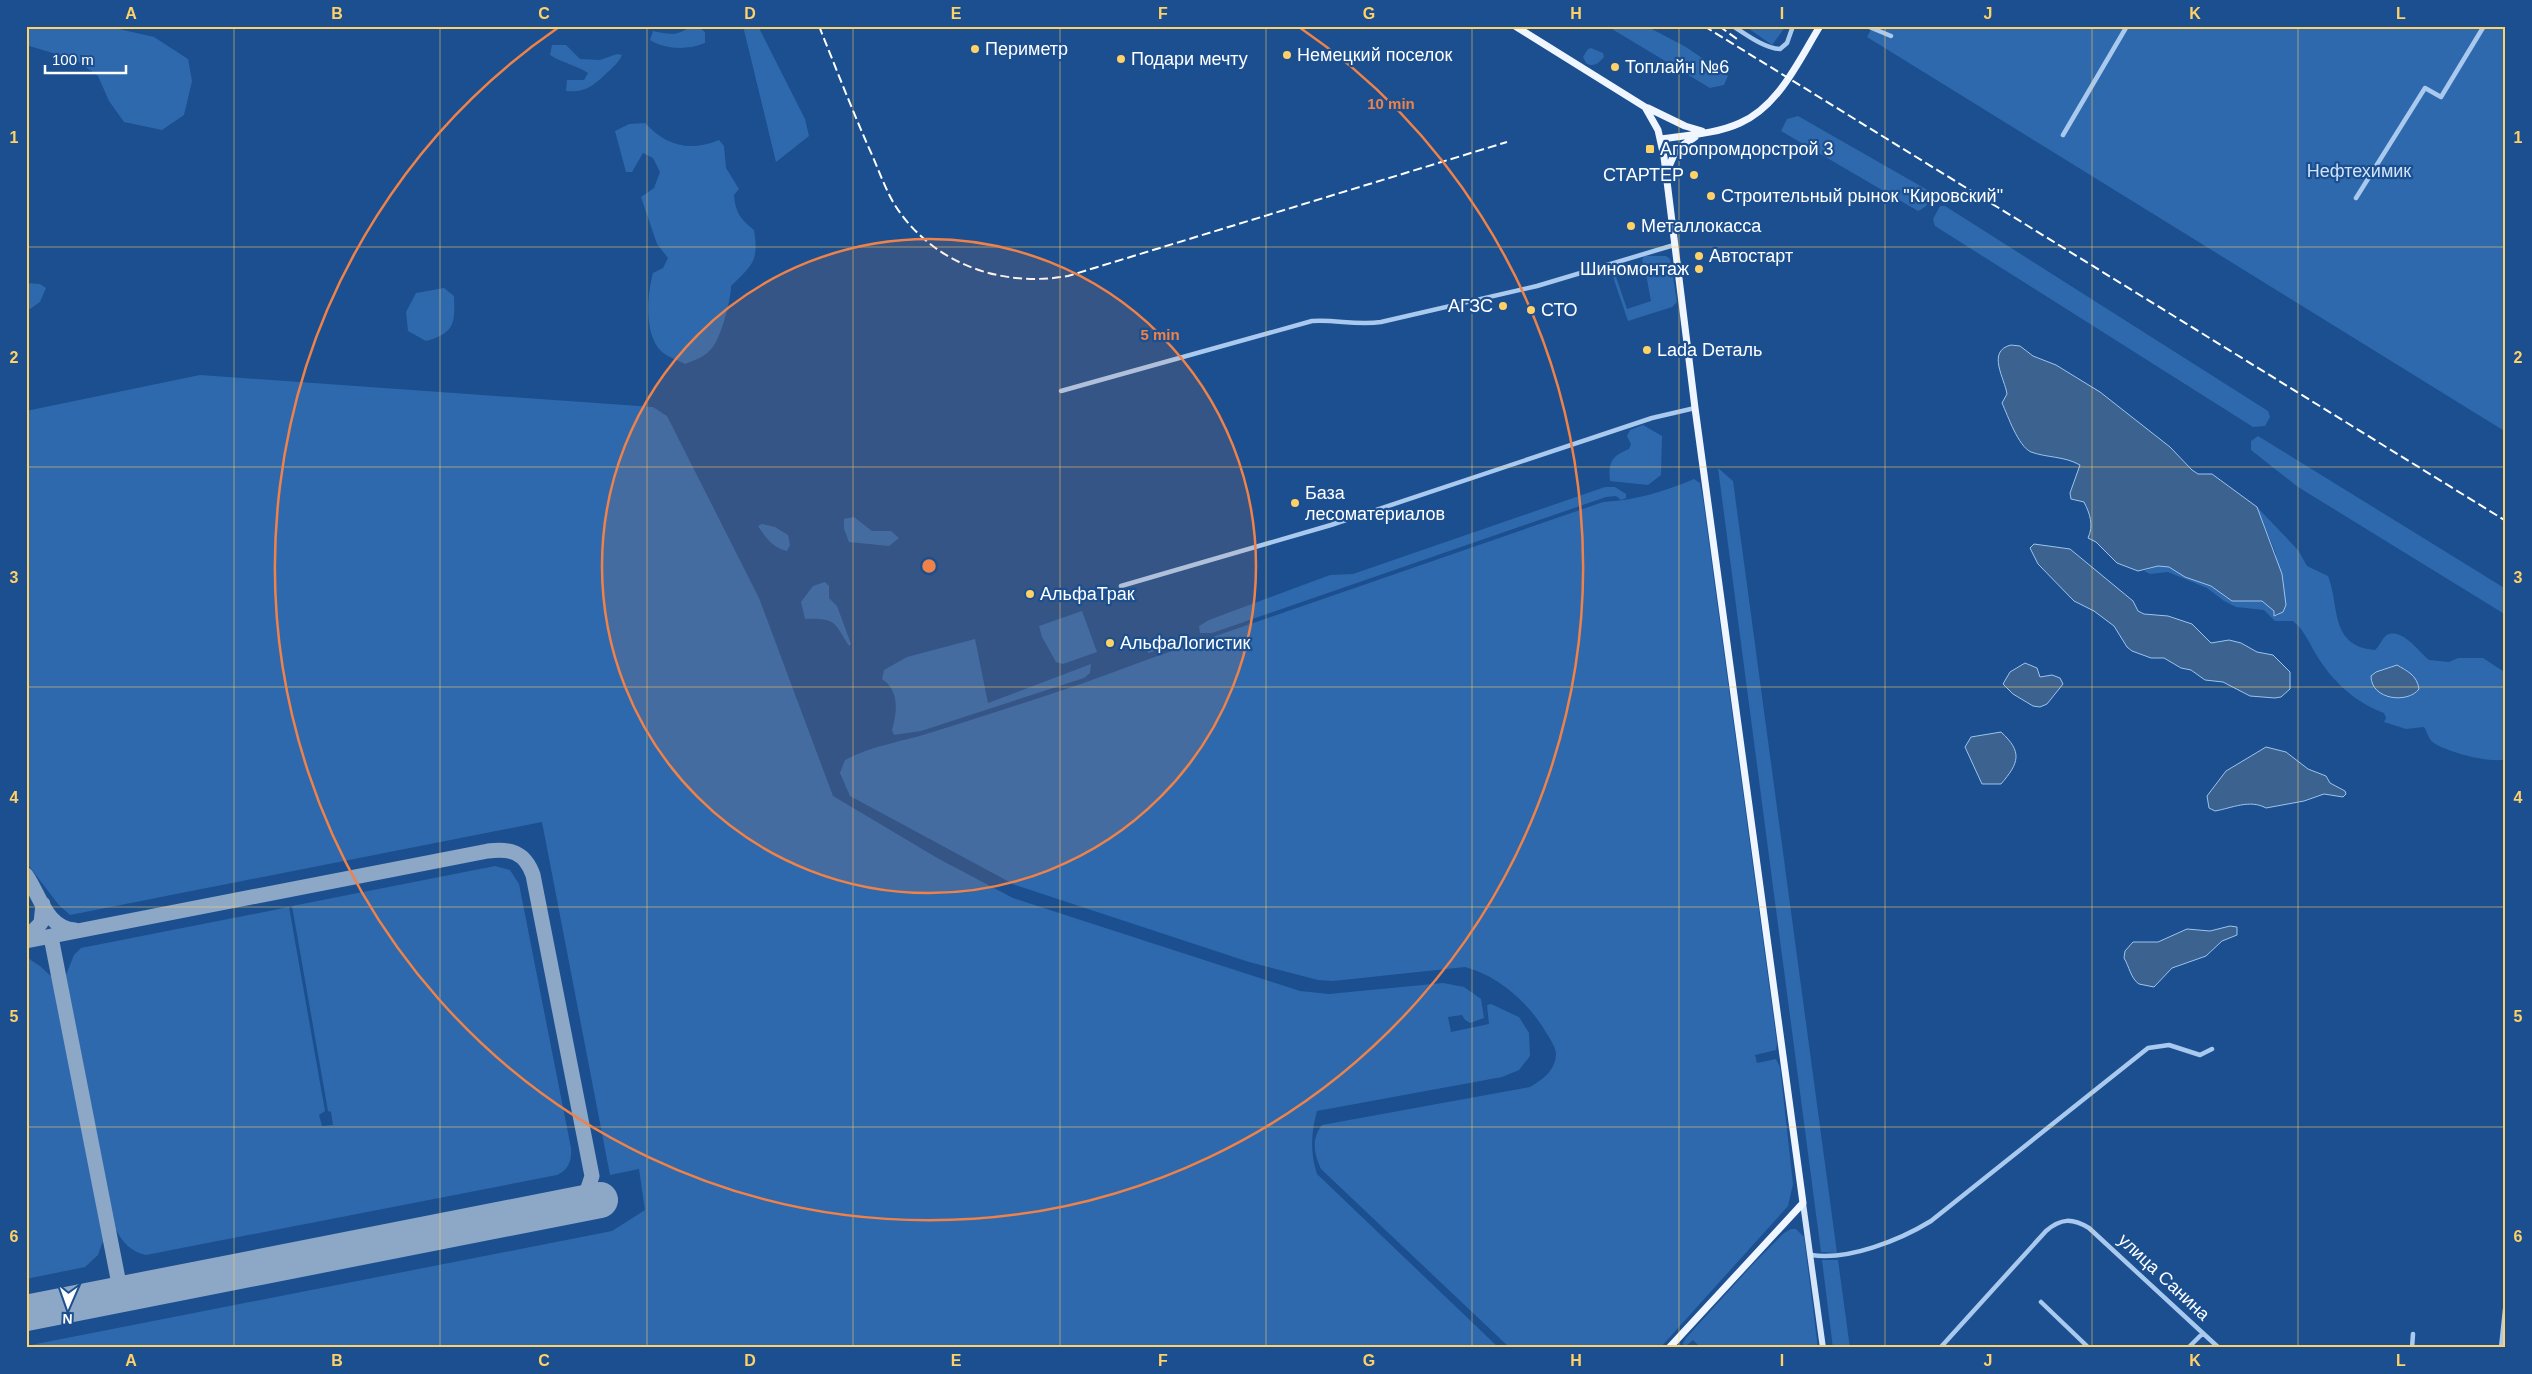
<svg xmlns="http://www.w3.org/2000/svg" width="2532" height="1374" viewBox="0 0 2532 1374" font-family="Arial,sans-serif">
<rect width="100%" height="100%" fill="#1b4f8f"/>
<path fill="#2e69ad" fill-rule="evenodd" d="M26,26h80l48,11 34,22 4,22 -8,34 -22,15 -38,-8 -15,-21 -11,-25 -22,-16 -50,-15z
M690,26h8l7,6v11c-16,7 -39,7 -55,-3l3,-9c15,3 25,6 37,-5z
M743,26h15l47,93 4,17 -33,26z
M1607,26h39l40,21 42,29 -4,9 -14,3z
M1745,26h41l-14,19z
M1873,26h633v406l-639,-395z
M552,45h14l14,14 20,1 17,-6 5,1c-3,7 -7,10 -12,15 -15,14 -23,23 -44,21l1,-11h17l4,-7c-12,-8 -26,-10 -38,-18z
M1591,48l12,5 1,4c-5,6 -11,11 -18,6l-3,-6 5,-8z
M1798,116l133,76c0,10 -4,15 -13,19l-137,-80 6,-12z
M645,123c21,23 45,29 74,17l5,6 2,22 13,21 -5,6c1,17 7,25 20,35 5,32 -1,34 -23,56 0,14 -10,52 -19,62 -7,9 -17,12 -27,16 -7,-4 -18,-7 -24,-13 -17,-17 -14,-56 -8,-78l10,-5 5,-10 -11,-14 -16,-47 13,-9 6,-16 -7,-14 -10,-5 -11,19h-6l-11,-41 14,-7z
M1940,206h5l323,205 2,6 -5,9 -12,1 -318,-201 -2,-7z
M1644,256h22l4,3 7,43 -5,5 -44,14 -18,-53 4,3 13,38 24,-8 -5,-27 12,-3 -1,-3 -11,5 -4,-13z
M26,283l14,1 6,4 -6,14 -10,7 -4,-2z
M444,288l10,8c1,27 1,37 -28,45l-18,-10 -2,-19 10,-19z
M200,375l453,32 14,9 92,182 74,198 106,63 74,39 287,93 29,3 114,-11 21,4 17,12 3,19 -14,5 -5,-3 -3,-5 -14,2 3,15 38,-8 -2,-19 4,-1 28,13 10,16 1,23 -11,14 -17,7 -185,34c-6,22 -7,41 0,63l182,174h-1473v-2l586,-115 33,-21 -6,-41 -29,6 -68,-353 -472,93 -12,-11 -32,-42v-451z
M1643,425l19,11 -1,39 -13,10 -38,-4c-2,-19 2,-25 19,-32l2,-5 -4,-8 3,-6z
M2258,436l248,153v26l-208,-128 -47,-37v-9z
M1718,468l15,13 104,772 -16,-1z
M1694,479l6,4 3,16 74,545 -1,6 -21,5 2,8 19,-4 4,8 13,117 -5,22 -128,142h-150l-189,-179c-7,-15 -10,-30 1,-44l208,-38c12,-7 25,-16 26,-32 0,-7 -5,-15 -9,-21 -17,-30 -48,-58 -82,-67l-132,14 -15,-1 -69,-18 -234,-77 -165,-89 -10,-23 5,-13c28,-15 61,-19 91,-29 72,-23 143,-45 213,-72l454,-157c33,-2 60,-10 91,-23z
M1605,487h10l11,7v4l-5,2 -5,-4 -10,1 -394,136h-12l-1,-7 10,-6 121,-45 23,-1z
M2257,507l41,43 9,16 21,10c12,30 1,70 47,74 5,-4 7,-12 12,-15 15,-8 33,18 42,25l20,2 9,-4h25l23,15v86c-15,5 -59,-7 -72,-16 -6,-4 -6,-10 -10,-16l-18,2 -22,-7 2,-4 -2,-5c-28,-10 -51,-31 -67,-57 -8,-13 -12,-25 -24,-35h-18l-11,-11 -28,-3 -12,-6 -17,-13 -39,-16 -18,2 -6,-3 14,-5 11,1 16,10 26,9 21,15h30l13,10 -1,5 5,-1 -3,-61zM2396,665l20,27 -18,5 -14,-1 -8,-24z
M854,517l18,14h19l8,7 -10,8 -40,-4 -5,-13v-10z
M762,524l13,3 13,8 2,10 -3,6c-15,-4 -21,-13 -29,-25z
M825,582l4,4v12l8,8 14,38 -2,2c-15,-24 -13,-28 -44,-27l-4,-17 12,-16z
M1082,611l15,41 -34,12 -7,-2 -14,-25 -3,-11z
M975,639l13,64 103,-39 -1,9 -6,5 -163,53 -27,4 -2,-5c5,-18 8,-39 -10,-51l2,-9 23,-13z
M1157,640l9,4v3l-17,6 -9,-7z
M495,866l15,4 9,14 52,264c1,12 -2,22 -14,27l-411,80c-15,-3 -24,-13 -31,-27l-49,-253 8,-20 7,-7 208,-41 36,204 -6,4 3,11 11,-1 -2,-13 -3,-1 -36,-205z
M26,957l14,9 14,13 49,262 -5,14 -13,12 -59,12z
M1791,1229h5l8,8 14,111h-117l-8,-8 -9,8 -1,-5 3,-5 67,-74 31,-31z
M1822,1260h16l12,88h-17z"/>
<path fill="#3c6290" stroke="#9cc4f0" d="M2011,345l9,1 13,10 23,9 44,27 70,55 22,23 6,4h14l45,33 25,67 4,31 -3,7 -9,4v-5l-12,-10h-30l-21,-15 -26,-9 -16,-10 -11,-1 -20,5 -21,-8 -21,-21 -8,-4c6,-13 2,-24 -4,-36l-13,-3 -1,-6 10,-28c-16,-9 -32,-7 -49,-13 -13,-6 -23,-36 -29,-49l5,-9c-2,-15 -21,-43 4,-49z
M2034,544l36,5 63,52 5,10 6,3 24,2 24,8 19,19 18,-3 12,3 16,9 16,3 17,17v17l-9,8 -6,1 -25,-2 -27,-14 -18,-2 -14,-10 -10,-2 -17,-10h-13l-19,-7 -5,-4 -13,-21 -20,-15 -20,-10 -36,-37 -8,-16z
M2025,663l12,5 3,9 12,-2 8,3 3,6 -16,20 -7,3 -7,-1 -20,-12 -10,-10 7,-12z
M2397,665c10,6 20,10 22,24 -11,15 -48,11 -48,-13l5,-4z
M2001,732c22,20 18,31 0,52h-19l-17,-37 6,-10z
M2266,747l20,5 22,17 18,7 4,7 15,8 1,3 -3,3 -19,-3 -20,7 -38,7c-16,-9 -34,0 -51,3l-6,-3 -2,-12 19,-25z
M2230,926l7,1v8l-15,6 -16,15 -34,12 -18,19 -15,-3c-8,-5 -10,-18 -15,-26l1,-7 8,-9h25l29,-13 23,2z"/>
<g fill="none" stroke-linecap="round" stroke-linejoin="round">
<path stroke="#8da7c7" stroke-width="15" d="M26,875c14,20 20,53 49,55
M51,937l70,357
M26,938l15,-15 2,-19
M26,941l462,-90c22,-3 37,1 45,24l59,301 -6,18 -15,12"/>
<path stroke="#8da7c7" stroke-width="36" d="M26,1313l574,-113"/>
<path stroke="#a9c9ee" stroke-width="4.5" d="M1733,26c14,9 31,22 47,23l7,-6 6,-17
M1867,26l24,10
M2063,135l64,-109
M2356,198l69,-110 16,9 43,-71
M1061,391l251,-70c23,-2 45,5 69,1l156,-36 137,-41
M1121,586l210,-61 321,-107 43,-10
M1811,1255c37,6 89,-15 120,-34l217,-173 21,-3 31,10 12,-6
M2041,1302l48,46
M1940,1348l106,-117c15,-13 26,-13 43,-3l130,120
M2188,1348l15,-15
M2412,1348l1,-14
M2501,1348l5,-48"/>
<path stroke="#d6e6fa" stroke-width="6" d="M1803,1203l20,145"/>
<path stroke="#f0f6ff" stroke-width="7" d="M1515,26l130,81 13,23 6,27 31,251 108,795 -134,145
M1648,108l37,18 17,5
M1661,139c26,-4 55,-5 79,-16 39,-17 59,-63 80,-97
M1667,171l9,-21 19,-13"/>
<path stroke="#fff" stroke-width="2" stroke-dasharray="9 4" stroke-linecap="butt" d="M819,26c16,40 32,81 49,120 9,19 15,38 25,56 37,61 107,86 175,74l439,-134
M1704,26l802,495
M1719,26l18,13"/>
</g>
<path fill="none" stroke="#ffd166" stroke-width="1" stroke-opacity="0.55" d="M234,26v1322M440,26v1322M647,26v1322M853,26v1322M1060,26v1322M1266,26v1322M1472,26v1322M1679,26v1322M1885,26v1322M2092,26v1322M2298,26v1322M26,247h2480M26,467h2480M26,687h2480M26,907h2480M26,1127h2480"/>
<circle cx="929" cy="566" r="327" fill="#ee8249" fill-opacity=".12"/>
<g fill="none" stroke="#ee8249" stroke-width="2.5">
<circle cx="929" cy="566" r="327"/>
<path d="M1299 27A654 654 0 1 1 559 27"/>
</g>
<g fill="#ffd166" stroke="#1b4f8f" stroke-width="2">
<circle cx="975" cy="49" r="5"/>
<circle cx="1287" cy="55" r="5"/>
<circle cx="1121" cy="59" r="5"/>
<circle cx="1615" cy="67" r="5"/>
<rect x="1645" y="144" width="10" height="10" rx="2.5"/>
<circle cx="1694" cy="175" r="5"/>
<circle cx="1711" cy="196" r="5"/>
<circle cx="1631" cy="226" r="5"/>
<circle cx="1699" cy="256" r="5"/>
<circle cx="1699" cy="269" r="5"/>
<circle cx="1503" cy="306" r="5"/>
<circle cx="1531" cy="310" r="5"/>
<circle cx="1647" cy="350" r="5"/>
<circle cx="1295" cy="503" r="5"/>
<circle cx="1030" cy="594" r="5"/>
<circle cx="1110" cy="643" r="5"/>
</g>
<g text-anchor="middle" stroke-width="4.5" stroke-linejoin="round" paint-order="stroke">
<g font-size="18" fill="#fff" stroke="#1b4f8f" text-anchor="start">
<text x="985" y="55">Периметр</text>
<text x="1297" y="61">Немецкий поселок</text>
<text x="1131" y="65">Подари мечту</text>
<text x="1625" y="73">Топлайн №6</text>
<text x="1660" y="155">Агропромдорстрой 3</text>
<text x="1684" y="181" text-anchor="end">СТАРТЕР</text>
<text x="1721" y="202">Строительный рынок "Кировский"</text>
<text x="1641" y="232">Металлокасса</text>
<text x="1709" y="262">Автостарт</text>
<text x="1689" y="275" text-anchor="end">Шиномонтаж</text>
<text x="1493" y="312" text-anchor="end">АГЗС</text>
<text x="1541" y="316">СТО</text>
<text x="1657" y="356">Lada Dеталь</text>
<text x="1305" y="499">База<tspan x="1305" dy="21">лесоматериалов</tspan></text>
<text x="1040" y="600">АльфаТрак</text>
<text x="1120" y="649">АльфаЛогистик</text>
</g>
<g font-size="18" fill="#cfe3fa" stroke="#1b4f8f">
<text x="2359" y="177">Нефтехимик</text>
</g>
<g font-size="18" fill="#fff" stroke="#1b4f8f">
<text transform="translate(2164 1277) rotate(43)" y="6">улица Санина</text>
</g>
</g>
<circle cx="929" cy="566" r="8" fill="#ee8249" stroke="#1b4f8f" stroke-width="2.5"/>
<g font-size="15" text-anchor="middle" font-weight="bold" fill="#ee8249" stroke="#1b4f8f" stroke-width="4.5" stroke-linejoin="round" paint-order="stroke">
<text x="1391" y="109">10 min</text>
<text x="1160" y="340">5 min</text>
</g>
<rect width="2532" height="1374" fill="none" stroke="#1b4f8f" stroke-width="55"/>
<g transform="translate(68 1306) rotate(182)" stroke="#1b4f8f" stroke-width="4" paint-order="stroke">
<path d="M0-4L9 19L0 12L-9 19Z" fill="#ffffff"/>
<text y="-8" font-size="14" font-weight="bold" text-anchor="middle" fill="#ffffff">N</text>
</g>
<path d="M45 65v8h81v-8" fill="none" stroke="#ffffff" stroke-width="2.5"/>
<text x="52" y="65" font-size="15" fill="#ffffff" stroke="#1b4f8f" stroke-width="4" paint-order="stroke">100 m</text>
<rect x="28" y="28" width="2476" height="1318" fill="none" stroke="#ffd166" stroke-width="2"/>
<g font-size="16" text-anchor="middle" font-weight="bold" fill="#ffd166">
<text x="131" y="19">A</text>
<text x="337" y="19">B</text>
<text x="544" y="19">C</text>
<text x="750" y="19">D</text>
<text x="956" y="19">E</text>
<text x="1163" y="19">F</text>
<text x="1369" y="19">G</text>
<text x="1576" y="19">H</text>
<text x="1782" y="19">I</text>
<text x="1988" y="19">J</text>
<text x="2195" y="19">K</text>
<text x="2401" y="19">L</text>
<text x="14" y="143">1</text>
<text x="2518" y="143">1</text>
<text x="14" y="363">2</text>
<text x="2518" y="363">2</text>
<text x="14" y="583">3</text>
<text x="2518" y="583">3</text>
<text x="14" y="803">4</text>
<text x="2518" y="803">4</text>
<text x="14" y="1022">5</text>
<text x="2518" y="1022">5</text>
<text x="14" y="1242">6</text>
<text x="2518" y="1242">6</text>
<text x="131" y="1366">A</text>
<text x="337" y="1366">B</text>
<text x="544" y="1366">C</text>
<text x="750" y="1366">D</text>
<text x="956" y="1366">E</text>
<text x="1163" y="1366">F</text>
<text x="1369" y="1366">G</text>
<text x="1576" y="1366">H</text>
<text x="1782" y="1366">I</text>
<text x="1988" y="1366">J</text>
<text x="2195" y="1366">K</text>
<text x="2401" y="1366">L</text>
</g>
</svg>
